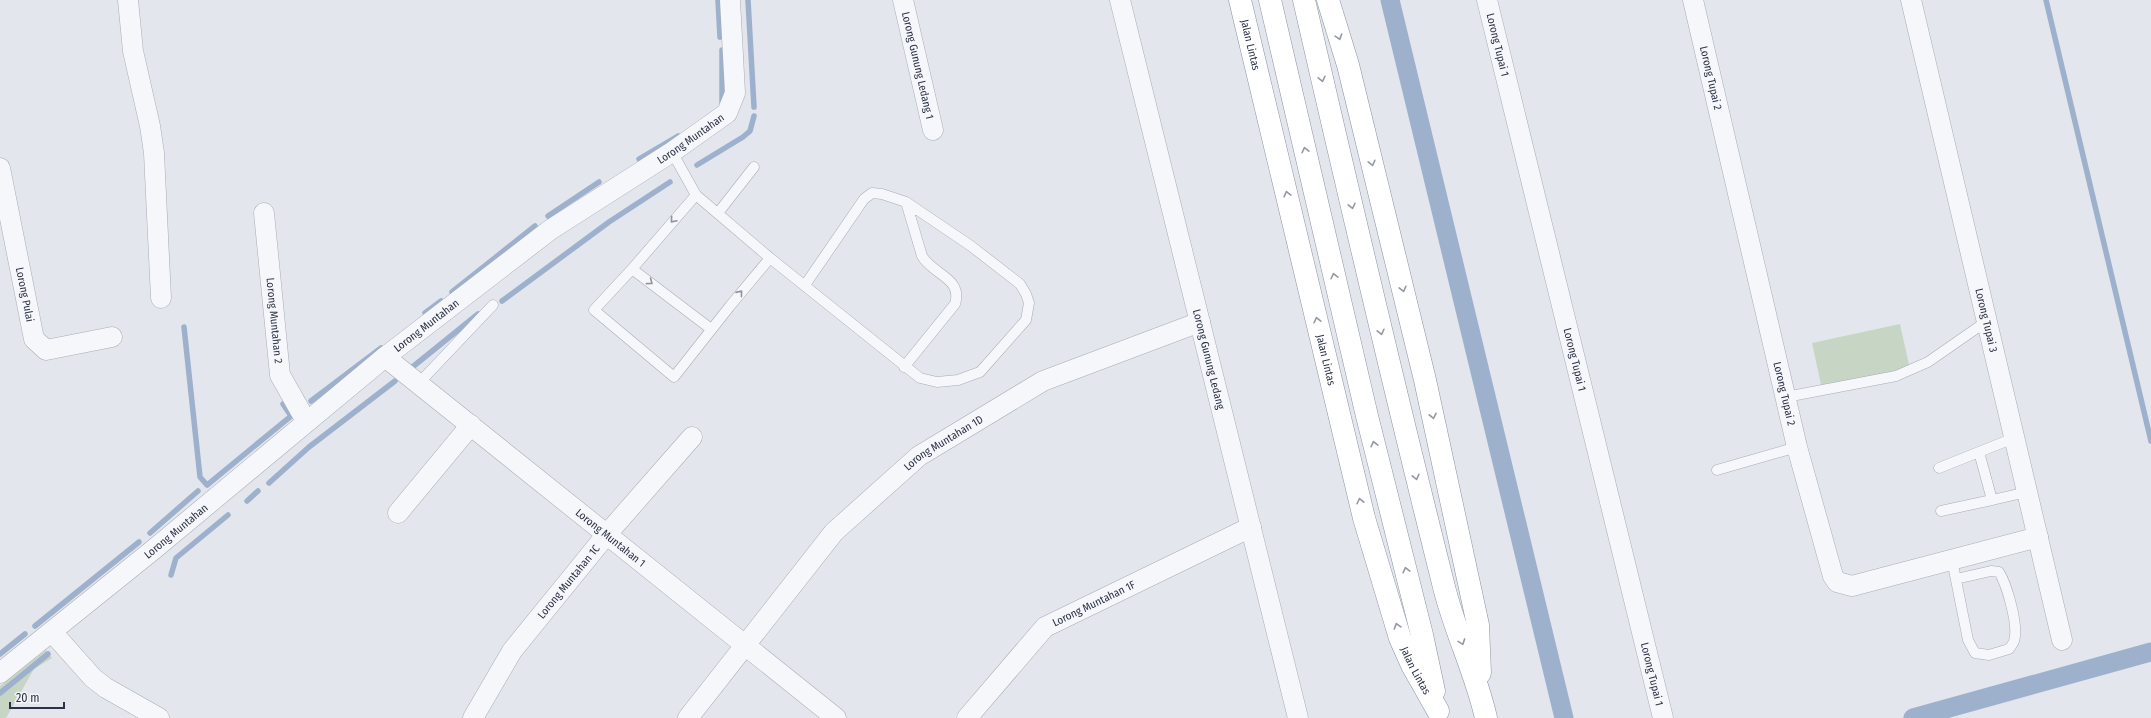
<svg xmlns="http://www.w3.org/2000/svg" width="2151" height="718" viewBox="0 0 2151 718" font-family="'Fira Sans Condensed',sans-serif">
<rect width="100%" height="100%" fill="#e3e6ec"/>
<path fill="#c7d6c4" d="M1900,324l11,50 -88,20 -11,-51z
M46,650l6,8 -18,11 -28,49h-6v-32z"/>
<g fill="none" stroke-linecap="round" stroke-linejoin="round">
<path stroke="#9db1cd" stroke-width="5.5" d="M718,0l2,37
M748,0l6,107
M2046,0l105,441
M722,50v52
M639,159l39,-23
M697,165l46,-28 7,-6 4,-15
M548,216l51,-34
M452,292l83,-66
M502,301l107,-79 61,-40
M425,313l16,-12
M184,327l16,150 7,8 84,-69 -8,-12
M410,369l68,-55
M311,401l70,-53
M269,483l40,-36 86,-66
M247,501l11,-10
M150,533l48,-42
M171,575l5,-17 52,-43
M35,626l104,-84
M0,654l25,-20
M0,693l48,-39"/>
<path stroke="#9db1cd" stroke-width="19" d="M1390,0l174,718
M1913,718l238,-66"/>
<defs>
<path id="lane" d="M672,152l24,43 74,63 150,120 17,4 21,-2 22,-8 46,-52 3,-17 -3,-9 -6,-10 -49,-38 -65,-44 -24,-8 -10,-1 -8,6 -59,86
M696,195l-64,74 79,60
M718,213l36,-46
M632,269l-38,41 80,67 56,-71 40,-48
M904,367l51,-63c8,-26 -22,-29 -33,-48l-16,-54
M419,383l74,-78
M1786,397l110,-21 32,-14 59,-41
M2014,438l-35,14 13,48 35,-8
M1939,468l40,-16
M1717,470l80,-23
M1941,511l51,-11
M1952,560l16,80 7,13 14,2 20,-6c2,-3 4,-5 5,-8 5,-15 -7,-56 -15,-69l-8,-1 -35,8"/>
<g id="street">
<path d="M128,0l5,51 17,75 4,27 7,145"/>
<path id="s1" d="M903,0l30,130"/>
<path id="s2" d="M1120,0l178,718"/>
<path id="s3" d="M1487,0l176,718"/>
<path id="s4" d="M1693,0l104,447 36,129 4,6 15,4 186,-49"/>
<path id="s5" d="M1911,0l151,640"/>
<path id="s6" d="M0,168l34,171 12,11 66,-13"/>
<path id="s7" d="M264,213l16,162 26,46"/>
<path id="s8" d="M385,357l451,361"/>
<path d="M398,513l73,-88"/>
<path d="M52,632l41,46 13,10 53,30"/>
<path id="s9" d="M0,673l153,-123 232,-193 165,-127 122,-78 55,-39 8,-20 -5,-93"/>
<path id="s10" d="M473,718l39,-67 95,-117 85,-97"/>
<path id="s11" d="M688,718l146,-186 85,-76 124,-75 157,-59"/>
<path id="s12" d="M967,718l78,-91 206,-100"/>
</g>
<g id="highway">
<path id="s13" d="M1240,0l124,518 36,120 12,27 26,46"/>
<path d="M1270,0l97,416 55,219 12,56"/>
<path d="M1304,0c45,196 91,392 140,587 11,45 32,86 42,131"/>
<path d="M1328,0l20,65 77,315 53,245 2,48"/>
</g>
</defs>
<use href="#lane" stroke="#a8acb7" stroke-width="11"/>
<use href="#street" stroke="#a8acb7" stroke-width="21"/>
<use href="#highway" stroke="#8a92a3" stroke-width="23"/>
<use href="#lane" stroke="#f6f7fa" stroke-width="10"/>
<use href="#street" stroke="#f6f7fa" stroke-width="20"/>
<use href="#highway" stroke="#fff" stroke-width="22"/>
</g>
<defs><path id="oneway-chevron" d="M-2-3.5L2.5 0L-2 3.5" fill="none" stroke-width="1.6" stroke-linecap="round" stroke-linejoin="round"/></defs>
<g stroke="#9498a2">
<use href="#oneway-chevron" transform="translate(1339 37) rotate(73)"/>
<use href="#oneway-chevron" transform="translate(1322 79) rotate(77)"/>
<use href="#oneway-chevron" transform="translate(1305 150) rotate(-103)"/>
<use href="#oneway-chevron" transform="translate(1372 163) rotate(76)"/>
<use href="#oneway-chevron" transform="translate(1287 194) rotate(-104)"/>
<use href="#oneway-chevron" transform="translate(1352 206) rotate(77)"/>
<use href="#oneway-chevron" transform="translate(1334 276) rotate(-103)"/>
<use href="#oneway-chevron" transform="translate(1403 289) rotate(76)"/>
<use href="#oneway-chevron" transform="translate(1317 320) rotate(-103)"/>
<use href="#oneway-chevron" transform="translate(1381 332) rotate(77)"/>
<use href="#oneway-chevron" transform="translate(1433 416) rotate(78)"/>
<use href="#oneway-chevron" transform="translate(1374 444) rotate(-104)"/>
<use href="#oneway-chevron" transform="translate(1416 477) rotate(76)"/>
<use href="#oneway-chevron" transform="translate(1360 501) rotate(-103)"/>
<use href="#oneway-chevron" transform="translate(1406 570) rotate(-104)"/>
<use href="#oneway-chevron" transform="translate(1397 626) rotate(-107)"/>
<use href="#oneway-chevron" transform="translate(1462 642) rotate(70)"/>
</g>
<g stroke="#9094a0">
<use href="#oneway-chevron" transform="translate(673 220) rotate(131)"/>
<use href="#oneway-chevron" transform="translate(650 282) rotate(37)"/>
<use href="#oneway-chevron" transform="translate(740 293) rotate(-51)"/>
</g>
<g text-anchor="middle" stroke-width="3" stroke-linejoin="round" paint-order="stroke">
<g font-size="11" fill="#2a3245" stroke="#f3f5f9">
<text dy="4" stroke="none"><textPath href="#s3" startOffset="46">Lorong Tupai 1</textPath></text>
<text dy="4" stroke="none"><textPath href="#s13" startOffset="46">Jalan Lintas</textPath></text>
<text dy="4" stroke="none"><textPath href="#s1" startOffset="67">Lorong Gunung Ledang 1</textPath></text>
<text dy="4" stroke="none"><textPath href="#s4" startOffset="80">Lorong Tupai 2</textPath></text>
<text dy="4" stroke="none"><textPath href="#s9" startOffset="874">Lorong Muntahan</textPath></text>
<text dy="4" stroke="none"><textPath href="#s6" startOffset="129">Lorong Pulai</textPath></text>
<text dy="4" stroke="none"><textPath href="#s5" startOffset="329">Lorong Tupai 3</textPath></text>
<text dy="4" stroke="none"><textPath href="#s7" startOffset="108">Lorong Muntahan 2</textPath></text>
<text dy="4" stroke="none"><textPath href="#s9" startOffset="550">Lorong Muntahan</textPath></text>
<text dy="4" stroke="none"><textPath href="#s2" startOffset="370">Lorong Gunung Ledang</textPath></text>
<text dy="4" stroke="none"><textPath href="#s3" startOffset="370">Lorong Tupai 1</textPath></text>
<text dy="4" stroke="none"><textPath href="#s13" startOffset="370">Jalan Lintas</textPath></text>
<text dy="4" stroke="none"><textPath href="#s4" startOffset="404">Lorong Tupai 2</textPath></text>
<text dy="4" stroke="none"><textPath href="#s11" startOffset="378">Lorong Muntahan 1D</textPath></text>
<text dy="4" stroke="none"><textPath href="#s9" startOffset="226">Lorong Muntahan</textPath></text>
<text dy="4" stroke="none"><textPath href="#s8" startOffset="289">Lorong Muntahan 1</textPath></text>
<text dy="4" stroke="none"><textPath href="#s10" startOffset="167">Lorong Muntahan 1C</textPath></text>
<text dy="4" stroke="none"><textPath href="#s12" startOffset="174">Lorong Muntahan 1F</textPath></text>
<text dy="4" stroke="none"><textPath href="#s13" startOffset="694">Jalan Lintas</textPath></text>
<text dy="4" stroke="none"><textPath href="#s3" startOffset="694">Lorong Tupai 1</textPath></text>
</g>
</g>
<path d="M10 702v6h54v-6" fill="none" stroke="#2a3245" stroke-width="2"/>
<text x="16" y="702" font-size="12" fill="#2a3245" stroke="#f3f5f9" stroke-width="3" paint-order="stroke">20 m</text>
</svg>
